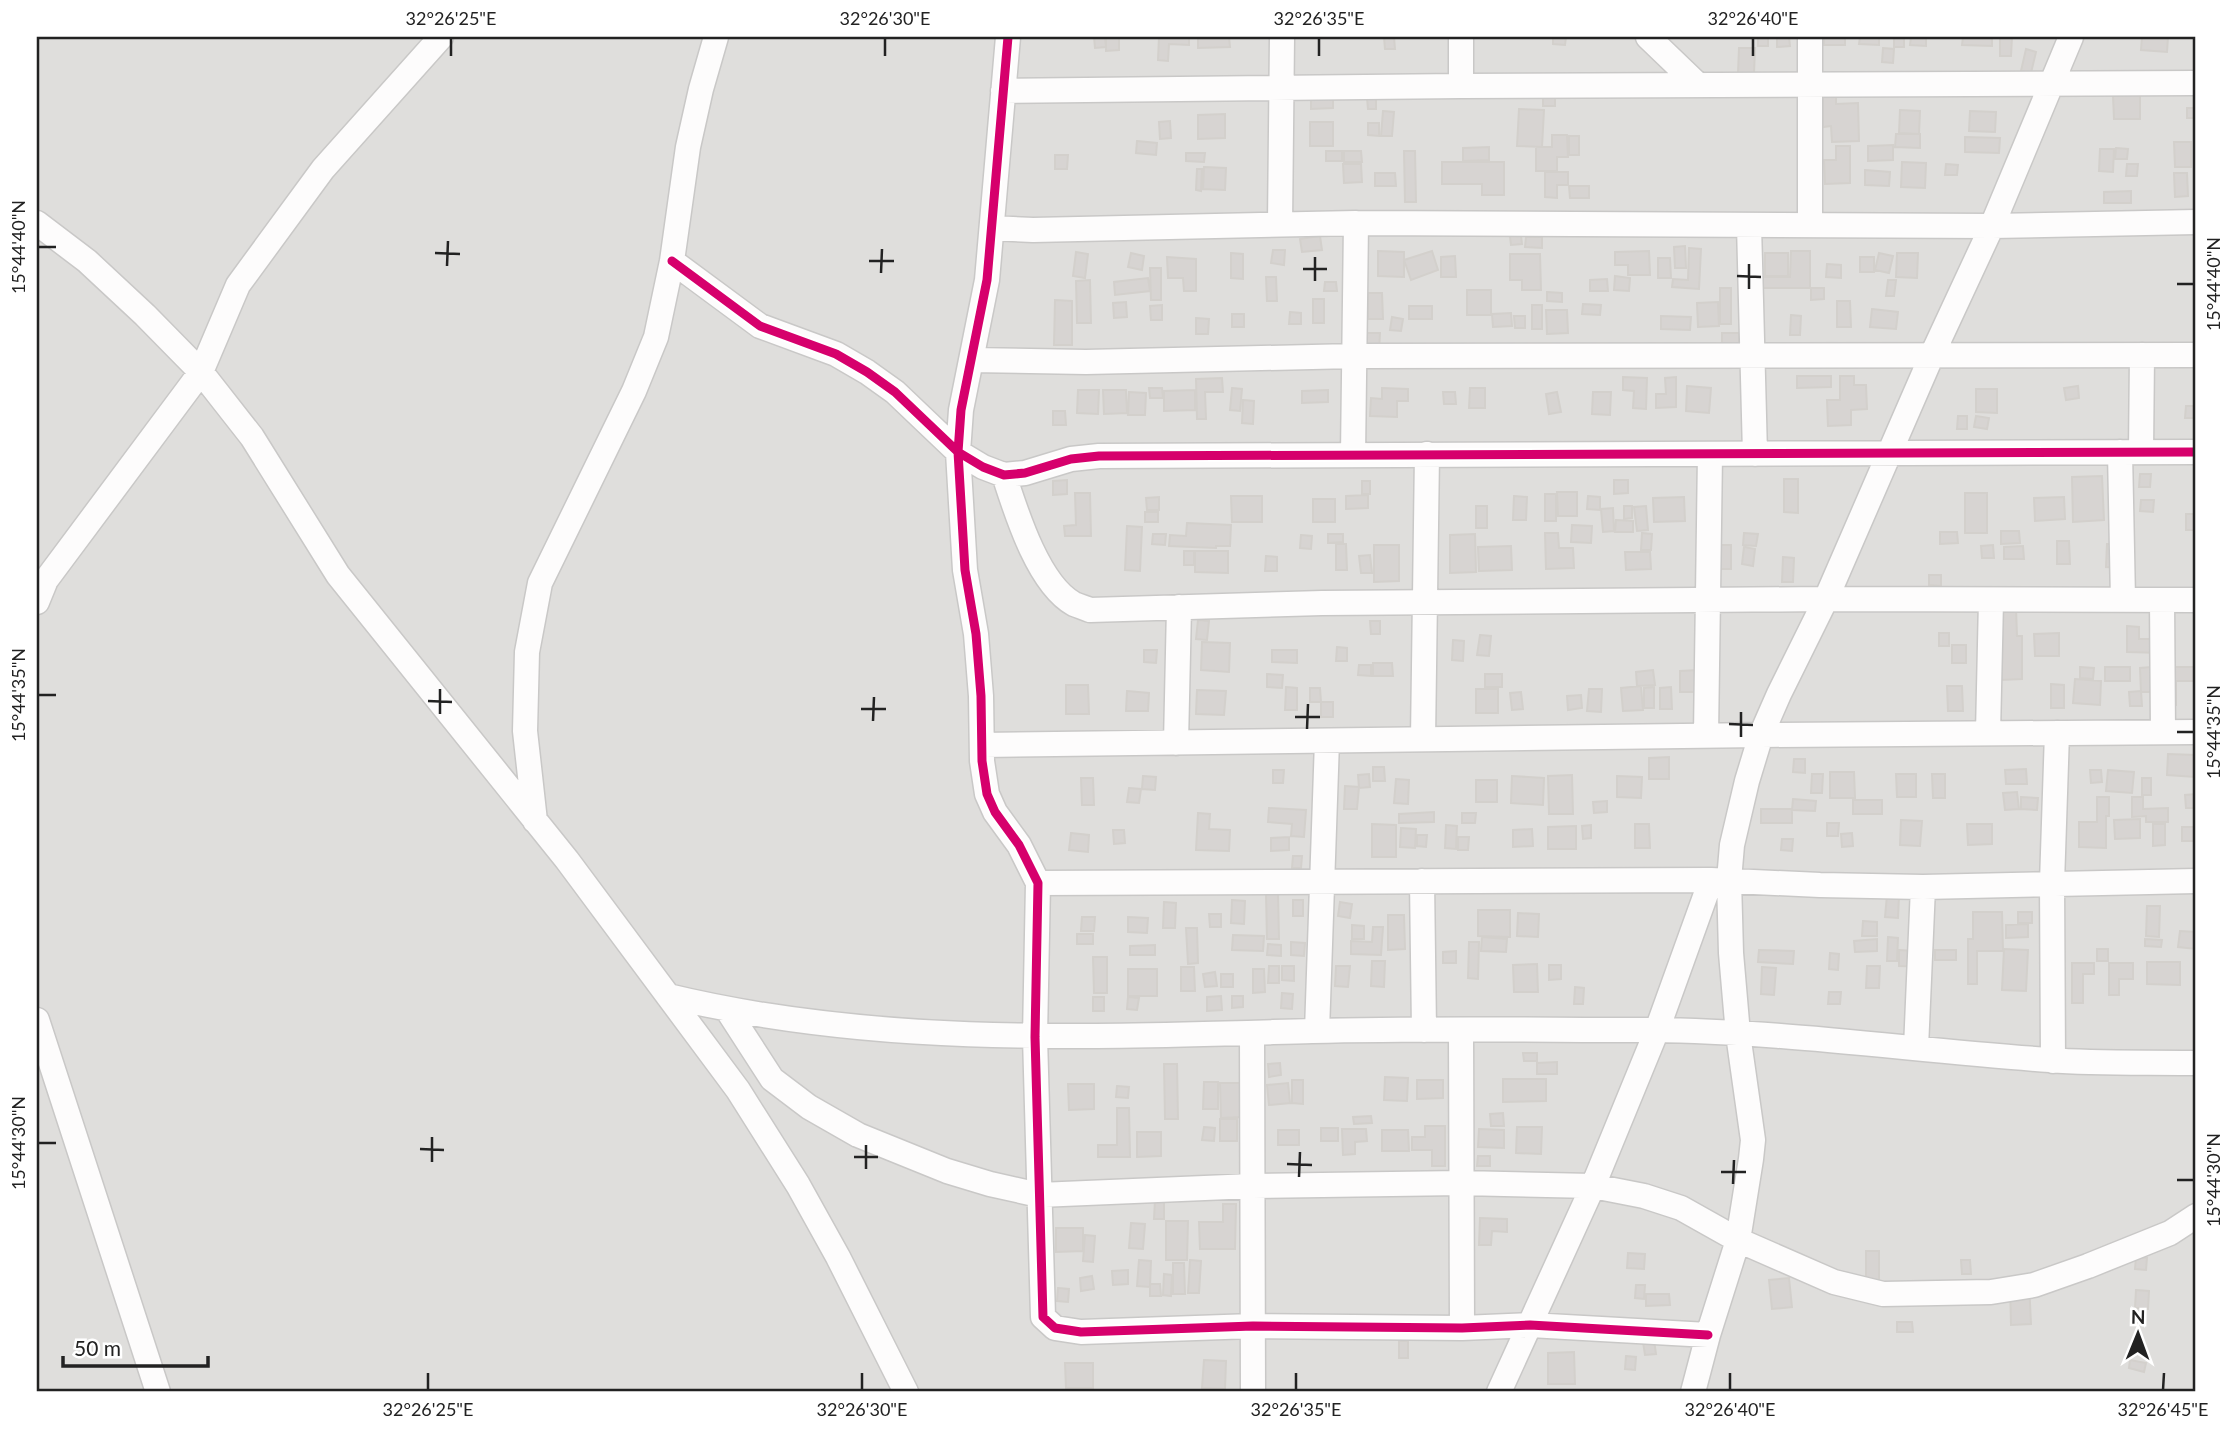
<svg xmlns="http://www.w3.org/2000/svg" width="2233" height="1429" viewBox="0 0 2233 1429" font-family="Lato,sans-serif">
<rect width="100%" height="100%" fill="#f0eeeb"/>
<path fill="#dfdedc" d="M37,37h2159v1355h-2159z"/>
<path fill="#d7d4d2" stroke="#d3d0cc" stroke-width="2" d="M1094,37h11l1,10 -11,1z
M1106,37h13v13l-13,1z
M1159,37h30v8l-20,-1 -1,17 -10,-1z
M1198,37h31l1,10 -32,1z
M1384,37h10l1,12h-10z
M1553,37h13l-1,8 -12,-1z
M1758,37h10v9h-10z
M1777,37h12l1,9 -13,1z
M1824,37h21v8h-21z
M1860,37h19v8l-20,-1z
M1894,37h10v10h-10z
M1911,37h15v9l-16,-1z
M1963,37h29v9l-30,-1z
M2000,37h12l-1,19h-11z
M2142,37h26l-1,15 -26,-2z
M1739,48h16l-1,26 -16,-1z
M1883,48l11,1 -1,14 -11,-1z
M2026,49l10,3 -5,21 -10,-2z
M1836,91v13l22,-1 1,38 -27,1 -1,-16 -8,1v-35z
M1543,94h12v12h-12z
M1333,95v13l-22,1v-13z
M2140,95v24h-26l-1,-23z
M1376,97v12h-8l-1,-11z
M2187,108h9v10h-9z
M1519,109l25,1 -2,37 -25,-1z
M1900,110l20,1 -1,23 -20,-1z
M1383,111l11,1 -2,24h-11z
M1970,111l26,1 -1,20 -26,-1z
M1225,114v24l-27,1v-24z
M1170,121l1,17 -11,1 -1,-17z
M1310,122h23v24h-23z
M1368,123h11v13l-11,-1z
M1896,134h24v14l-25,-1z
M1552,135h15l1,22h-11v14h-21v-24h16z
M1569,136h10v19h-10z
M1965,137l35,1 -1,15 -34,-1z
M1137,141l20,2 -1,12 -20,-2z
M2174,142h17v25h-16z
M1893,145v15l-25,1v-15z
M1836,146h14v37l-25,1 -1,-24h12z
M1489,147v13l-26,1v-13z
M2116,148l12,1 -1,10h-12z
M2100,149h14l-1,23 -14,-1z
M1326,151h16v10h-16z
M1344,151h17l1,11h-18z
M1404,151h11l1,51h-11z
M1186,153h19l-1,9 -18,-1z
M1055,155h13l-1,14h-12z
M1442,162h62v33h-22v-11h-40z
M1902,162l24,1 -1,25 -24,-1z
M1343,164h18l1,18 -18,1z
M1946,164l12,1 -1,10h-12z
M2127,164h11l-1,12h-11z
M1204,167l22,1 -1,22 -22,-1z
M1197,169h5l-1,22 -5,-1z
M1865,170l25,2 -1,14 -24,-1z
M1545,172h23v13h-11v13l-12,-1z
M1375,173h20l1,13h-21z
M2174,173h13l1,23 -13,1z
M1569,186h20v12h-19z
M2131,191v12h-27v-11z
M1520,227l2,17 -11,1 -2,-17z
M1320,236l2,14 -20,2 -2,-13z
M1526,237h16v11l-17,-1z
M1685,246l1,22h-11l-1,-21z
M1689,248l12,1 -2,40 -27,-2 1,-8 15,1z
M1273,250h12l-1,15 -13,-2z
M1378,251l26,1v25l-26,-1z
M1432,251l6,19 -27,10 -7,-20z
M1649,251l1,24h-22v-10h-13v-13z
M1791,251h19v37h-47v-11h27z
M1076,252l12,2 -3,24 -12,-2z
M1131,253l13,3 -2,14 -14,-3z
M1231,253l12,1v25l-12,-1z
M1765,253h23v23h-23z
M1879,253l14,3 -4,17 -14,-3z
M1897,253h21l-1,25 -21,-1z
M1510,254h30l1,36h-19v-10h-12z
M1455,256l1,21h-15v-20z
M1167,257l29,2v32h-12l-1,-13h-15z
M1860,257h14v15h-14z
M1658,258h12l1,20h-13z
M1827,264l14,1v13l-15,-1z
M1150,268h11v32h-10z
M1615,276l15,2 -1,13 -15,-1z
M1266,277h10l1,24h-10z
M1148,278l2,13 -35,4 -1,-13z
M1607,279l1,12h-18v-11z
M1090,280l1,43h-14l-1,-42z
M1888,280h8l-2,16h-8z
M1325,282h11l1,9h-13z
M1720,288h11v36h-11z
M1811,288h13v11l-13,1z
M1467,290h24v25h-24z
M1547,292l15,1v9l-15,-1z
M1368,293h14l1,26h-15z
M1313,299h11v24h-11z
M1055,300l17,1v44h-18z
M1837,301h13l1,26h-14z
M1126,302l1,15 -13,1 -1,-15z
M1718,302l1,24 -21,1 -1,-24z
M1583,304l18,1 -1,10 -18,-1z
M1162,305v15h-11l-1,-14z
M1532,305h10v24h-10z
M1409,306h23v13h-23z
M1872,309l26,3 -2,17 -26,-2z
M1546,310h21l1,23 -21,1z
M1290,312l11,1v11h-12z
M1511,313l1,13 -19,1 -1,-13z
M1232,314h12v13h-12z
M1791,315l10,1 -1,19h-10z
M1514,316h11v12h-10z
M1661,316l30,1 -1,13 -29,-1z
M1392,317l11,2 -2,12 -11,-1z
M1196,318l13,1 -1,15h-12z
M1359,333h21l-1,18h-20z
M1722,333h17v18h-17z
M1797,376h34v11l-34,1z
M1840,376h14v9h12l1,24 -16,1v15l-23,1 -1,-26h13z
M1623,377l24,1 -1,31 -13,-1 1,-17 -11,-1z
M1676,377v30l-20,1v-14h10l-1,-16z
M1222,378l1,14h-18l1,27h-9l-1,-40z
M1687,386l24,2 -2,25 -23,-2z
M2078,386l1,12 -13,2 -2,-12z
M1149,388h13l1,10h-13z
M1232,388l10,1 -2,22 -10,-1z
M1382,388l26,1v12h-11v16l-27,-1 1,-18 11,1z
M1470,388h15v20h-16z
M1976,389h21v24l-21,-1z
M1078,390h21l-1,24 -21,-1z
M1103,390h23l1,23 -23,1z
M1195,390v20l-31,1v-20z
M1328,390v12l-26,1v-12z
M1129,392l17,1 -1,22h-17z
M1443,392h12l1,12h-12z
M1557,392l4,20 -12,2 -3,-20z
M1593,392h18l-1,23 -18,-1z
M1243,400l11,1 -1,23 -11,-1z
M2186,406h10v12h-11z
M1053,411h12l1,14h-13z
M1958,416h9v13h-10z
M1976,416l13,2 -2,11 -13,-2z
M2140,474h11l-1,13h-11z
M2102,476l2,44 -31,2 -1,-45z
M1784,479h14v34l-14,-1z
M1067,480v14l-14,1v-14z
M1614,480h14v13l-14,1z
M1362,481h8v13h-8z
M1557,492h20v24h-19z
M1075,493h15l1,43h-26l-1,-10 12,-1z
M1965,493h22v40h-22z
M1545,494h11v27h-11z
M1368,495v13l-22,1v-13z
M1231,496h31v26h-30z
M1514,496l13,1 -1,23h-13z
M1588,496l12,1v13l-13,-1z
M1159,497v13h-12l-1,-12z
M1684,497l1,24 -31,1 -1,-24z
M2064,497l1,22 -30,2 -1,-23z
M1313,499h22v23h-22z
M2141,500h13l-1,12 -13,-1z
M1476,506h11v22h-11z
M1624,506h8v12l-8,1z
M1646,506l2,24 -11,1 -3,-24z
M1613,508l1,23 -11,1 -2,-23z
M1145,512h13v10h-13z
M2186,514h10v16h-10z
M1616,520l17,1v11h-18z
M1187,523l44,2 -1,21h-14v2l-47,-2 1,-11 16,1z
M1572,525l20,1 -1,17 -20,-1z
M1127,526l15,1 -2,44 -15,-1z
M2001,531h18l1,12 -19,1z
M1940,532h17l1,11 -18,1z
M1545,533h13l1,15h14l1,20 -28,1z
M1642,533l10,1 -1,16h-10z
M1744,533l14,1 -2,12 -13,-1z
M1153,534h13l-1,11 -13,-1z
M1328,534h15v8l-15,1z
M1475,534l1,38 -26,1v-38z
M1301,535l11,1 -1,13 -11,-1z
M2057,541h12l1,23h-13z
M1336,544h10l1,26h-11z
M2107,544h16l-1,24 -16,-1z
M1374,545h25v36l-25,1z
M1717,545h14v24h-15z
M1993,545l1,13h-12l-1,-12z
M1511,546l1,24 -33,1 -1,-24z
M2023,546l1,13h-20v-12z
M1744,547l11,2 -2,17 -11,-2z
M1184,551h10v14h-10z
M1195,551h33v22l-33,-1z
M1625,552h25l1,17 -25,1z
M1370,555l2,18h-11l-2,-17z
M1266,556l11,1v14h-12z
M1783,557l11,1 -1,24h-11z
M1929,575h12v11l-12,-1z
M1999,608h17l1,28h5v43l-22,1z
M1198,620l11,1 -2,19 -11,-1z
M1370,621h10v13h-9z
M2127,626l12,1v12h23v14l-35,-1z
M1939,633h10v13h-10z
M2059,633v23h-24l-1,-22z
M1480,635l11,1 -2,20 -12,-1z
M1453,640l11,1 -1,20 -11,-1z
M1202,642l28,1 -1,29 -28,-2z
M1952,645h14v18h-14z
M1337,647l10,1v13h-11z
M1144,650h13l-1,13 -12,-1z
M1272,650h25v13l-25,-1z
M1373,663h19l1,13h-20z
M1359,665h12v11l-13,-1z
M2080,667l14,1 -1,11 -13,-1z
M2105,667h25v14h-25z
M2151,667l1,25h-11l-1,-24z
M2166,667h28v14h-18v24l-21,1z
M1653,670l2,15 -18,1 -1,-14z
M1698,670v22h-18v-21z
M1267,674l16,1 -1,13 -15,-1z
M1485,674h17v13h-17z
M2075,679l26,2 -1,24 -27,-2z
M2051,684l13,1v23h-13z
M1066,685h22l1,29h-23z
M1641,686l2,24 -20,1 -2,-23z
M1947,686h15l1,25h-15z
M1286,687l11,1v22h-12z
M1654,687v21h-10v-20z
M1671,687l1,22h-12v-21z
M1310,688h10l1,14h-11z
M1476,689h22v24h-22z
M1589,689h13l-1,23 -14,-1z
M1197,690l29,1 -2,24 -28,-1z
M1127,691l22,2 -1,18h-22z
M2141,691l1,15h-12l-1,-14z
M1521,692l2,17 -11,1 -2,-17z
M1581,695l1,13 -14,2 -1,-14z
M1321,702h12v15h-12z
M2168,754l28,1 -1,22 -28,-2z
M1669,757v22h-20v-21z
M1794,759h11v14l-12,-1z
M1373,767h11l1,14h-12z
M2026,769l1,15h-21l-1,-14z
M1273,770h11l-1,13h-10z
M2090,770h11l1,12 -11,1z
M2108,770l26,2 -2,21 -26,-2z
M1830,772h24l1,26h-25z
M1369,774l1,13 -11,1 -1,-13z
M1812,774h11l-1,19h-11z
M1896,774h20v23h-19z
M1932,774h13v24h-12z
M1572,775l1,39h-24l-1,-38z
M1143,776l13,1 -1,13 -13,-1z
M1512,776l32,2 -1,27 -32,-2z
M1617,776l25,1 -1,21 -24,-1z
M1081,778h12l1,27h-12z
M2142,778h9v17h-9z
M1396,779l13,1 -1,24 -14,-1z
M1476,780h21v22h-21z
M1345,786l14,1 -2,22h-13z
M1129,788l12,1 -2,14 -12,-1z
M2017,792l2,17 -14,1 -2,-17z
M2196,794v14h-10l-1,-13z
M2021,797l17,1 -1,12 -16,-1z
M2097,797h12v19h-3v32l-27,-1v-25h18z
M2132,797h11v12l25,-1v14h-22v-6l-14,1z
M1793,799l23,2 -1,10 -23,-1z
M1853,800h29v14h-29z
M1607,801v11l-13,1 -1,-11z
M1269,808l37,2 -2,27 -13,-1 1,-12 -24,-2z
M1761,809h31v14h-31z
M1434,812v10l-35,1v-9z
M1198,813l12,1 -1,15 21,1 -1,21 -33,-1z
M1462,813h14l-1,10h-13z
M2140,819v19l-25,1 -1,-19z
M1901,820l21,1 -2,25 -20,-1z
M1827,823h12l-1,13h-11z
M1372,824l24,1v32h-24z
M1635,824h14l1,24h-15z
M1967,824h25v20l-24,1z
M2153,824h12v21l-12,1z
M1446,825l11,1 -1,23 -11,-1z
M1591,825v13l-8,1 -1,-13z
M1576,826v23h-28v-22z
M2182,827h14v14h-14z
M1401,828l15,1 -1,19 -15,-1z
M1532,829l1,17 -20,1v-17z
M1113,830h11l1,13 -11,1z
M1071,833l18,2 -1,17 -19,-2z
M1852,833l1,13 -11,1 -1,-13z
M1417,835h10l-1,12 -9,-1z
M1289,837v13l-18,1v-13z
M1458,837h11l-1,13h-10z
M1782,839h11l-1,12 -11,-1z
M1293,856h9l-1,12h-9z
M1278,893l1,46h-12l-1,-45z
M1887,895l12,1 -1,22 -13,-1z
M1232,900l13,1 -1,23 -13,-1z
M1293,900h10v16h-10z
M1164,902l12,1 -1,25h-12z
M1340,902l12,2 -2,14 -12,-2z
M2147,906h13l-1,31 -13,-1z
M1478,910h32v27l-32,-1z
M1973,912h29l1,39h-26v33h-9v-45h5z
M2018,912h14v11h-14z
M1518,913l21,1 -1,23 -21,-1z
M1209,914h12v13h-11z
M1388,915h16l1,34 -17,1z
M1082,917h13l-1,14h-13z
M1128,917l20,1 -1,15 -19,-1z
M1863,921l14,1v14h-15z
M2028,924v13l-22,1v-13z
M1352,925l12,1v13h-12z
M1373,927h10l-2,28 -30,-1v-13l21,1z
M1186,928h11l1,35 -10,1z
M2180,931l16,1v17l-18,-2z
M1077,934h16v10h-16z
M1233,935l31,1 -1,15 -31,-1z
M1482,937l25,2 -1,13 -25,-1z
M1888,937l10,1 -1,23h-10z
M1877,939v12l-22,1 -1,-11z
M2145,939l17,1 -1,7 -16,-1z
M1291,942l14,1 -1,13 -13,-1z
M1469,942h10l-1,37 -10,-1z
M1268,944l13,1v11l-14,-1z
M1155,945v10h-25v-9z
M2004,949l24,1 -2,41 -24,-1z
M2097,949h11v12h-11z
M1759,950l35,1 -1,13 -35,-2z
M1899,950l32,2v15l-32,-1z
M1935,950h21v10h-21z
M1456,951v12h-13v-11z
M1830,953l9,1 -1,16 -9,-1z
M1093,957h14v36h-13z
M1372,961h13l-1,26 -13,-1z
M2147,962h33v23l-33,-1z
M2072,963h22v11h-11v29h-11z
M2109,963h24v16h-14v16h-10z
M1537,964l1,28h-24l-1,-27z
M1549,965h12v14l-12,1z
M1269,966h10v17h-11z
M1282,966h12v15l-12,-1z
M1336,966h14l-2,21 -13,-1z
M1867,966h13l-1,22h-13z
M1181,967h13l1,24h-14z
M1762,967l14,1 -2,27 -13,-1z
M1128,969h29v27h-29z
M1253,969h11l1,23 -12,1z
M1215,972l2,14 -12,1 -2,-13z
M1221,974h12v13h-12z
M1575,987l9,1 -1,16h-9z
M1829,992h12l-1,12h-12z
M1282,993l11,1 -1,15 -11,-1z
M1221,996l1,14 -15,1v-14z
M1232,996h11v11l-11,1z
M1093,997h11v14h-11z
M1128,997l11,1 -2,12 -10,-1z
M1523,1053h14v8h-13z
M1557,1062v12h-20v-11z
M1280,1063l1,12 -12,2 -1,-13z
M1164,1064h13l1,55h-13z
M1385,1077l23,1 -1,23 -23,-1z
M1503,1079h43v22l-43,1z
M1292,1080h11v24l-11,-1z
M1417,1080h26v18l-26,1z
M1204,1082h14v27h-15z
M1220,1083h22v34l-21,1z
M1288,1083l2,20 -21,2 -2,-20z
M1068,1084h26v25l-25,1z
M1117,1086l12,1 -1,11 -12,-1z
M1117,1108h12l1,49h-32v-12h19z
M1503,1113l1,13h-13l-1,-12z
M1371,1116l1,7 -18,1 -1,-7z
M1220,1119h17v22h-17z
M1425,1126h20v40h-13v-16h-20v-13h13z
M1204,1127l11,1 -1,13 -12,-1z
M1517,1127h25l-1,27 -25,-1z
M1321,1128h17v13h-17z
M1342,1129h24l1,12 -12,1v12l-12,1z
M1479,1129l25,1v18l-26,-1z
M1278,1130h21v15h-21z
M1382,1130h26l1,21h-27z
M1137,1132h24v24l-24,1z
M1478,1156h12v10h-13z
M1155,1200l9,1v18h-10z
M1223,1204h13l-1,45h-35l-1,-27h24z
M1480,1218l27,1v13l-15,-1 -1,14h-12z
M1166,1221h22l-1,39h-21z
M1131,1223l14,1 -2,25 -14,-1z
M1056,1228h27v23l-27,1z
M1085,1235l10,1 -2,26 -10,-1z
M1866,1251h13v29l-13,1z
M1628,1253l17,1 -1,15 -17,-1z
M2136,1257l11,1 -1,12 -11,-1z
M1139,1260l12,1 -1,26 -13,-1z
M1190,1260l11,1 -2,32h-11z
M1961,1260h9l1,14h-9z
M1173,1263h11l1,31h-12z
M1128,1270v14l-15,1 -1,-14z
M1164,1274l8,1 -1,21 -8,-1z
M1092,1276l2,13 -13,2 -1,-13z
M1789,1278l3,29 -20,2 -3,-29z
M2029,1282l2,42 -20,1 -1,-42z
M1150,1284h10l1,12h-11z
M1636,1285h9l-1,14 -9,-1z
M1058,1288l11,1 -1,13 -11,-1z
M2136,1290l13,1 -1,18 -13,-1z
M1646,1294h23l1,11 -24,1z
M1897,1322h15l1,10h-16z
M1654,1340l2,14 -11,1 -2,-13z
M1399,1341h9v17h-9z
M1574,1352l1,32h-27v-31z
M1626,1356l10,1 -1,13 -10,-1z
M1204,1360l22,1 -1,28 -23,-1z
M2130,1360l16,3 -2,9 -15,-4z
M1065,1363h28v25h-27z"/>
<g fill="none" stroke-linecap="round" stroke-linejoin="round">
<defs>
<path id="minor" d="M1008,37l-21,243 -26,130 -3,42 7,118 11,64 5,62 1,65 5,33 8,18 24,33 19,38 -3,154 8,280 12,11 26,4 172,-6 209,2 68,-3 178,10
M1461,37v49
M1648,37l50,48
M1003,91l458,-5 735,-3
M37,223l50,38 58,54 56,57 51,65 86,138 229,285 171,230 60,95 40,72 68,135
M1280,223l2,-186
M1749,225l6,229
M1810,225v-188
M992,228l41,2 323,-7 636,3 204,-4
M672,261l88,65 76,28 31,18 28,20 63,60 25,15 21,8 21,-2 46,-14 28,-3 1097,-4
M971,360l115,2 268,-6 842,-1
M2141,451l1,-96
M2120,452l3,148
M1353,455l3,-232
M1004,475c12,37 34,109 70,129 5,2 11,4 16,6l232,-7 504,-4 370,1
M2162,600l1,132
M37,602l9,-22 155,-208 37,-87 85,-116 118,-132
M1988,733l3,-133
M1706,735l4,-281
M1423,739l4,-285
M1176,743l3,-136
M982,745l779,-10 435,-3
M535,821l-10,-90 2,-79 13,-69 94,-192 22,-54 16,-76 16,-114 13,-58 15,-52
M1422,881l2,149
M1038,883l673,-3 109,5 103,2 273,-6
M668,996c211,51 429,41 644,35 113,-3 226,-1 339,-1 133,1 266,21 399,30 48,4 98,2 146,3
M728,1011l44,68 37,28 49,28 89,36 43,13 49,11 213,-9 209,-3 132,3 51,10 37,12 57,32 96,42 49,12 108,-2 43,-7 54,-19 82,-33 26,-17
M37,1020l121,372
M1461,1030l1,298
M1317,1031l10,-290
M1252,1033l1,359
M1916,1048l7,-161
M2053,1061l-1,-178 5,-150
M1499,1392l94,-206 64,-156 54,-150
M1693,1392l15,-57 30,-95 13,-81 2,-19 -15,-106 -7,-81 -2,-73 3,-35 15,-64 14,-46 18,-41 47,-95 106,-244 60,-129 79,-189"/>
</defs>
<use href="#minor" stroke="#c9c8c7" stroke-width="27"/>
<use href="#minor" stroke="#fdfcfc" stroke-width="24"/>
<defs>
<path id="cycleway" d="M1008,37l-21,243 -26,130 -3,42 7,118 11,64 5,62 1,65 5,33 8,18 24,33 19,38 -3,154 8,280 12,11 26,4 172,-6 209,2 68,-3 178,10
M672,261l88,65 76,28 31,18 28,20 63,60 25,15 21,8 21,-2 46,-14 28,-3 1097,-4"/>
</defs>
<use href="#cycleway" stroke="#fff" stroke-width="13"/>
<use href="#cycleway" stroke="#d6006c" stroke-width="9"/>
</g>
<path fill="none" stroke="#222" stroke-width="2.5" d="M451,56v-18M885,56v-18M1319,56v-18M1753,56v-18M38,247h18M435,253l25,1M869,261h25M447,266l1,-25M1303,269h24M881,273l1,-24M1737,276l24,1M1315,281v-24M2177,284h17M1749,289v-25M38,695h18M428,701l24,1M861,709h25M440,714v-25M1295,717h25M873,721l1,-24M1729,724l24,1M1307,729l1,-25M2177,732h17M1741,737v-25M38,1143h18M420,1149l24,1M854,1157h24M432,1162v-25M1287,1164l25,1M866,1169v-24M1721,1172h25M1299,1177l1,-25M2177,1180h17M1733,1184l1,-24M428,1390v-17M862,1390v-17M1296,1390v-17M1730,1390v-17M2163,1390l1,-17"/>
<rect width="2233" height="1429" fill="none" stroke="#ffffff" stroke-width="77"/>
<g transform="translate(2138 1334) rotate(1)" stroke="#ffffff" stroke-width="5" paint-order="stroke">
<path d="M0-5L12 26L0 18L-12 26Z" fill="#222222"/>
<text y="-10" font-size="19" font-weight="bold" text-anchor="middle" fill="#222222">N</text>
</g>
<path d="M63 1356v10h145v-10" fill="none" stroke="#222222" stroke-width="3.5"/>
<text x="74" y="1356" font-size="21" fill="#222222" stroke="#ffffff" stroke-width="5" paint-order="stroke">50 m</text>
<rect x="38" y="38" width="2156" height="1352" fill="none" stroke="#222" stroke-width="2.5"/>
<g font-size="18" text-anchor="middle" fill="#222">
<text x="451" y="25">32°26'25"E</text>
<text x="885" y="25">32°26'30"E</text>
<text x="1319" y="25">32°26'35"E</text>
<text x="1753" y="25">32°26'40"E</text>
<text transform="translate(19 247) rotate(-90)" y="6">15°44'40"N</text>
<text transform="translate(2214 284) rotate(-90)" y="6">15°44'40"N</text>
<text transform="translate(19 695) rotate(-90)" y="6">15°44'35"N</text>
<text transform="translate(2214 732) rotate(-90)" y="6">15°44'35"N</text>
<text transform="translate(19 1143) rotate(-90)" y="6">15°44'30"N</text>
<text transform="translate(2214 1180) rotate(-90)" y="6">15°44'30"N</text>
<text x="428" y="1416">32°26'25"E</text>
<text x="862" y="1416">32°26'30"E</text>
<text x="1296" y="1416">32°26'35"E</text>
<text x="1730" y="1416">32°26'40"E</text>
<text x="2163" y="1416">32°26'45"E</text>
</g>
</svg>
